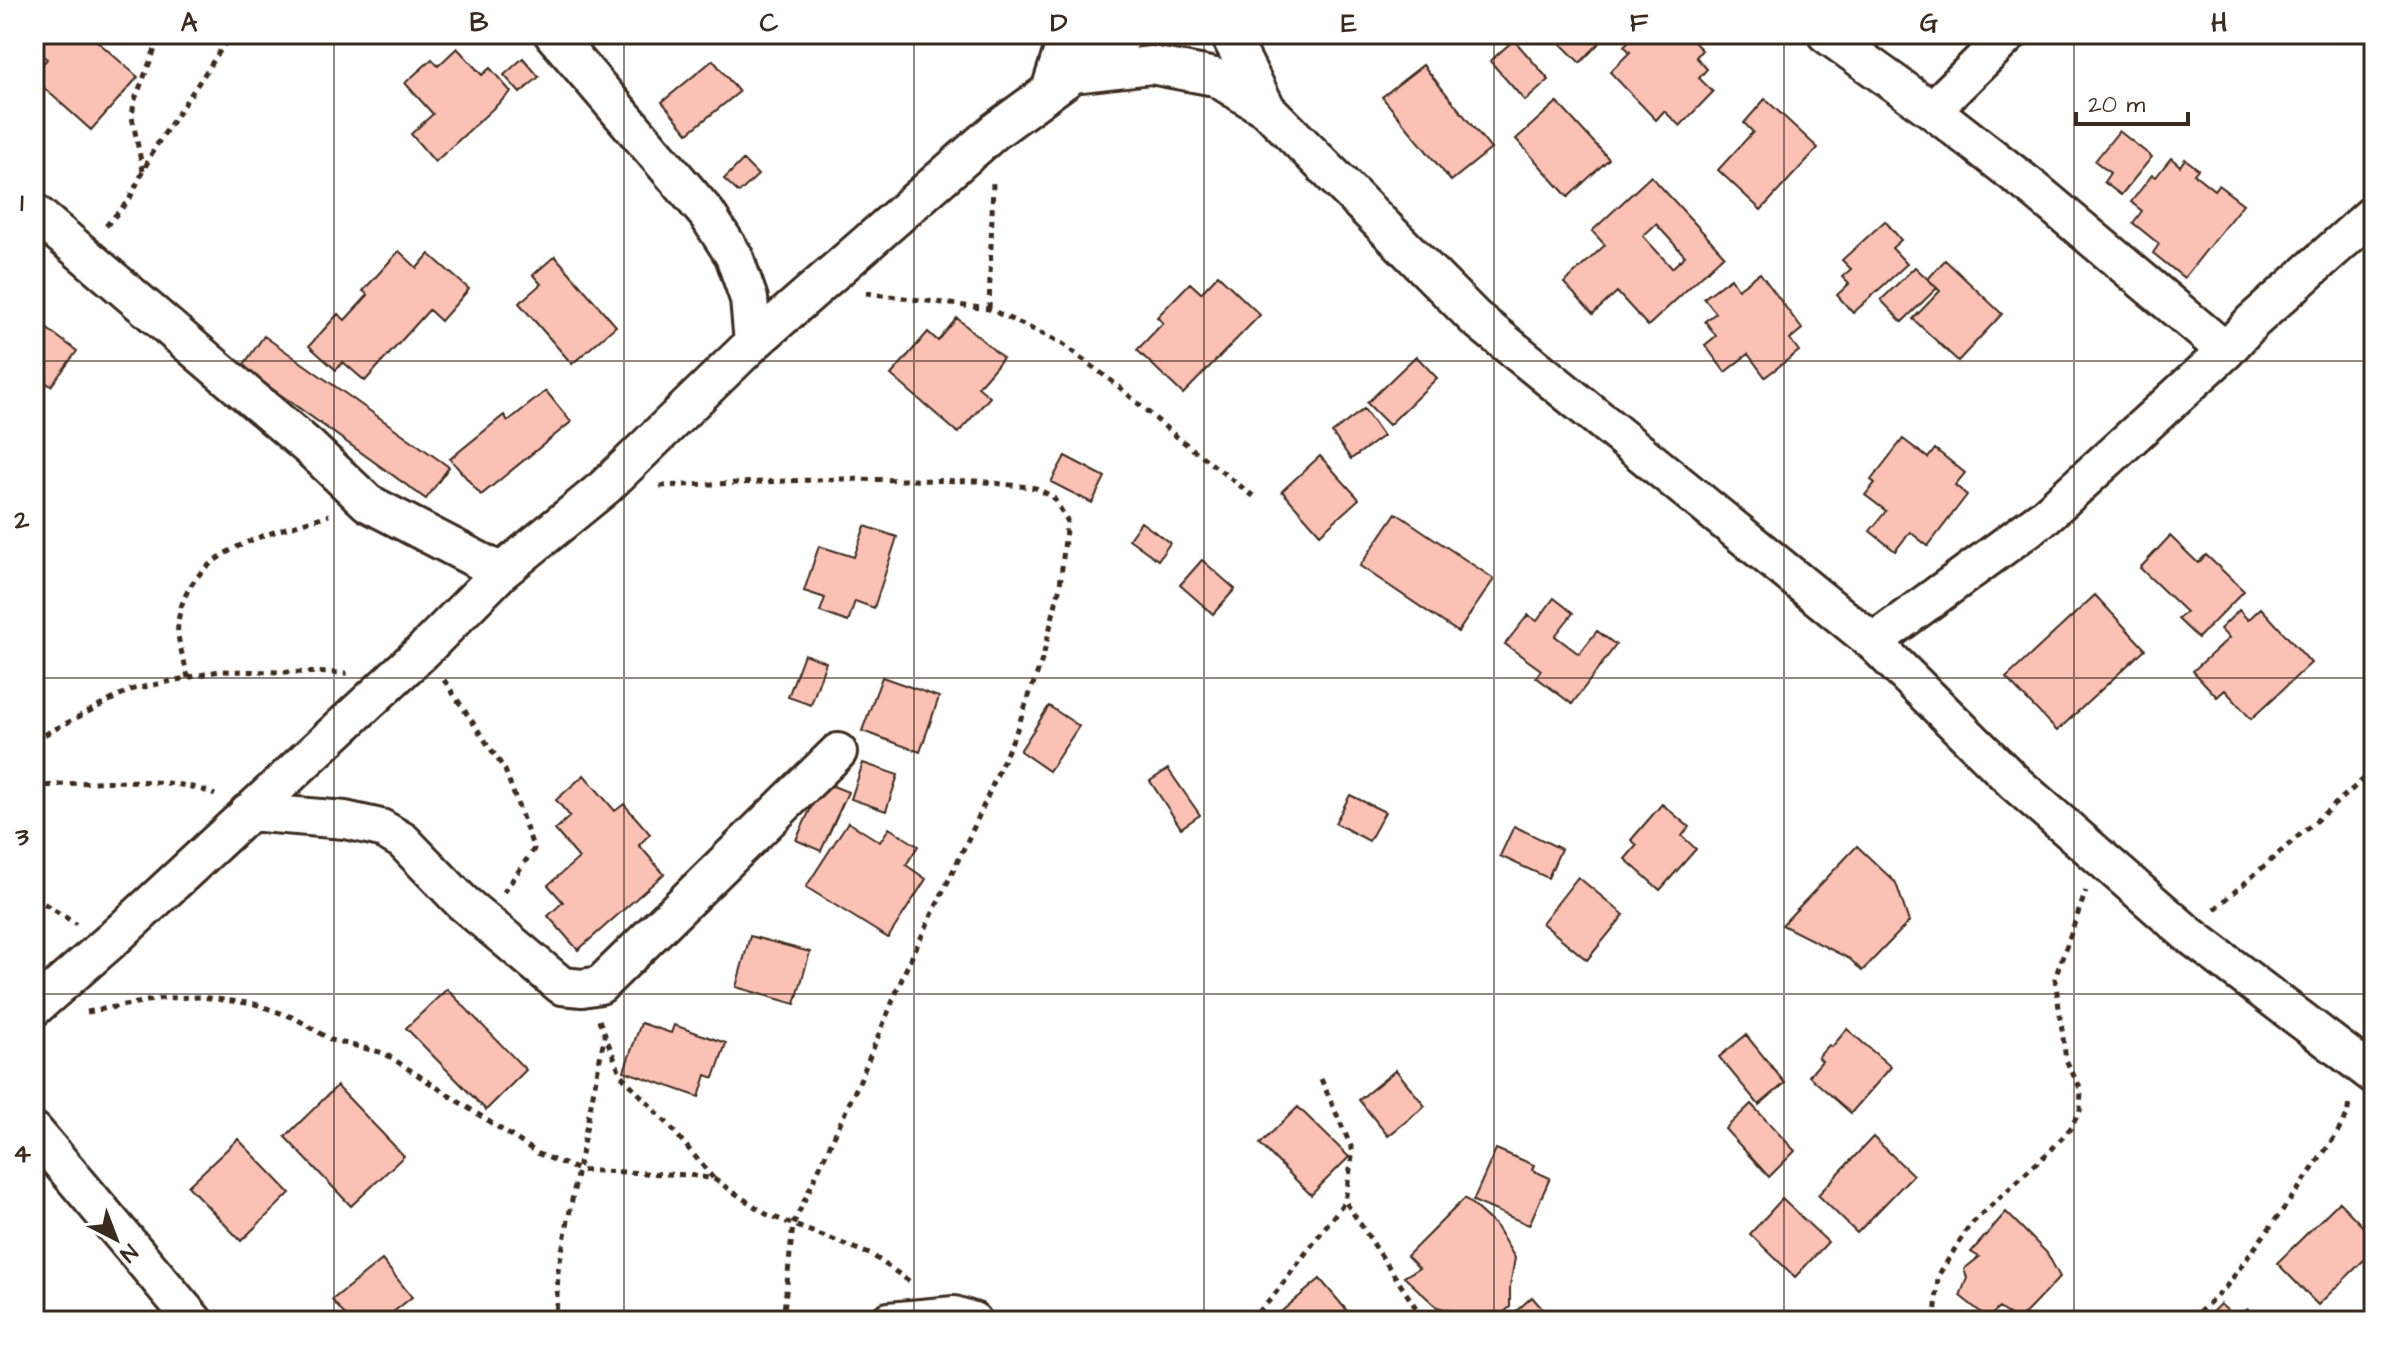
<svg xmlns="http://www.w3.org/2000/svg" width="2408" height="1355" viewBox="0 0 2408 1355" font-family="'Architects Daughter',sans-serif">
<rect width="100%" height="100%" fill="#fff"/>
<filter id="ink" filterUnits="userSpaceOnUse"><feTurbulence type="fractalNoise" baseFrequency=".0125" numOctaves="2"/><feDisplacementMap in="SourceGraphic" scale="16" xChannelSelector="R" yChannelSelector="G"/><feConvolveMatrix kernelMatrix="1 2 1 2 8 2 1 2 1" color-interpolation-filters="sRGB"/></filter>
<g filter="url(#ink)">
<path fill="#fcc1b5" stroke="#3b2a1e" stroke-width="2" fill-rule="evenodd" d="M50,34h39l49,43 -47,53 -57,-51v-5l13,-15 -11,-9z
M1551,34h57l-28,29z
M1635,34h51l16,16 -6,7 11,12 -8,9 14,14 -33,34 -16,-15 -8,9 -46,-48 20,-20 -6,-6z
M1514,40l35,40 -24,21 -35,-40z
M457,48l25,27 8,-7 21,24 -76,70 -24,-28 22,-20 -28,-31 27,-24 6,7z
M523,58l16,19 -19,16 -16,-18z
M713,60l26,32 -51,41 -26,-31z
M1423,65l68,84 -40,32 -69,-84z
M1765,99l53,49 -57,62 -43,-40 35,-38 -9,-9z
M1557,102l52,57 -41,38 -52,-58z
M2119,131l33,26 -31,38 -17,-13 6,-9 -15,-12z
M2171,158l9,8 5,-7 13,10 -4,5 20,16 4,-5 25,19 -59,74 -31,-25 6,-9 -26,-21 9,-12 -11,-9 21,-27 4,2z
M743,160l15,15 -19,18 -15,-14z
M1651,176l73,79 -76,71 -31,-34 -24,22 -29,-31 41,-38 -13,-14zM1656,224l29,32 -13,12 -29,-32z
M1885,221l16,19 -9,8 15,16 -54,49 -16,-18 12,-11 -7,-7 9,-8 -9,-9z
M399,251l18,17 12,-14 40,35 -28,32 -12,-11 -64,71 -22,-19 -7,8 -27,-24 29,-32 7,6 23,-25 -5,-4z
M555,256l61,70 -44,38 -53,-61 22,-19 -8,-9z
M1945,260l57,54 -44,47 -45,-42 27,-28 -12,-12z
M1915,267l22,21 -35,34 -21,-22z
M1760,273l42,56 -12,10 9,12 -34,26 -17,-23 -23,18 -20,-27 11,-9 -11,-15 11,-8 -12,-15 27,-20 7,11z
M1218,275l42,40 -77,79 -46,-44 26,-27 -6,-6 33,-34 11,10z
M957,318l46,40 -25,29 12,10 -32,36 -67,-58 37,-43 10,9z
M34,319l43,32 -26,35 -17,-12z
M264,336l185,131 -23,32 -184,-132z
M1416,356l21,22 -48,47 -22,-22z
M546,391l25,31 -90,73 -31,-36 54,-44 4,6z
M1364,409l19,27 -32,23 -19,-26z
M1903,439l25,19 7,-9 30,24 -10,12 12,10 -39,51 -18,-14 -15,19 -25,-20 16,-20 -21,-16 10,-12 -4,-3z
M1065,456l40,21 -13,26 -41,-21z
M1320,456l39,43 -39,35 -38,-43z
M1396,513l98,66 -36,53 -98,-66z
M1141,522l29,21 -12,17 -29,-21z
M865,526l32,11 -23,71 -19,-7 -7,21 -28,-10 5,-14 -21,-7 15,-45 35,11z
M2170,536l28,27 8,-8 38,36 -46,47 -20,-19 8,-7 -46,-44z
M1202,560l33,29 -22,25 -33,-29z
M2095,595l50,54 -88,82 -51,-53z
M1554,598l19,15 -18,23 24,18 18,-23 19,14 -44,59 -36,-27 5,-7 -36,-26 23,-29 9,6z
M2261,608l50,55 -60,56 -26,-29 -8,7 -24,-26 36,-33 -9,-9 19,-19 9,10z
M804,654l22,8 -15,43 -23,-8z
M882,677l57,20 -19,55 -58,-21z
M1049,706l30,20 -30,45 -29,-20z
M863,763l35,12 -12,36 -35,-12z
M1168,769l32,46 -19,13 -31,-47z
M584,775l31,36 9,-7 26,30 -11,11 25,29 -86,76 -30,-34 15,-14 -15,-17 31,-27 -24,-28 15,-14 -14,-16z
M823,782l25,10 -27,59 -25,-11z
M1350,795l35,17 -16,29 -34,-18z
M1662,804l27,23 -7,9 14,13 -36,41 -35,-31 12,-14 -6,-5z
M848,822l32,20 9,-14 29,18 -12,19 20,14 -38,59 -82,-51z
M1514,826l47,23 -13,29 -48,-22z
M1857,846l39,37 13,39 -47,49 -12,-12 -68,-34z
M1578,877l46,38 -37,45 -45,-37z
M750,936l60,16 -15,52 -59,-17z
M447,989l79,81 -40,40 -80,-82z
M641,1023l30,10 3,-8 52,18 -12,35 -8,-3 -7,22 -75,-26z
M1847,1029l44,38 -40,46 -42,-37 13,-15 -4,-4 11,-12 3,2z
M1746,1035l39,48 -26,22 -40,-48z
M1396,1070l29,36 -37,30 -29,-36z
M337,1086l67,70 -53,50 -66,-69z
M1751,1104l44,47 -26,26 -44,-48z
M1298,1107l51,50 -38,38 -51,-51z
M1873,1137l40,38 -56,58 -39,-38z
M238,1139l52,54 -49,48 -53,-55z
M1496,1149l38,16 -2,5 18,8 -21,47 -56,-24z
M1465,1198l30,27 20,33 -5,28v21l-17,14h-25l-16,-10 -15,-4 -33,-30 15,-9 -12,-12z
M1782,1199l46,43 -33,35 -45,-43z
M2339,1202l35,36v12l-56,55 -41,-42z
M2006,1212l41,41 13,24 -42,44 -19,-13 -11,10 -28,-22 7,-18 -3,-9 15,-12 -8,-5z
M382,1260l30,37 -30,24h-32l-18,-21z
M1320,1279l34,40 -2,2h-82z
M1532,1297l21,24h-48z
M2220,1304l15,13 13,-8 12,12h-57z"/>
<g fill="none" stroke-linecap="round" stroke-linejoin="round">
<defs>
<path id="minor" d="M553,34l154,180 27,42 15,43 4,44
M1229,34l38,75
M1826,34l106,76 104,81 190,160
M1073,74l51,-40
M1050,90l18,-56
M1932,110l77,-76
M34,212l276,236 58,55 133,69
M1873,642l171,-125 182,-166 26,-29 122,-109
M248,812l97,8 36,8 22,13 59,61 100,84 20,2 18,-3 238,-233
M34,1008l80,-70 309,-287 78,-79 104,-85 148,-144 242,-212 78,-57 78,-9 64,12 53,33 207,208 398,324 142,141 172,150 187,142
M34,1131l160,190
M889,1321l65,-6 19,6"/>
</defs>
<use href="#minor" stroke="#3b2a1e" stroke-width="42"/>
<path stroke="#3b2a1e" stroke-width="5" stroke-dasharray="6 6" stroke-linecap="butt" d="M143,171l-11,-54 2,-15 27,-68
M106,226l23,-26 25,-51 70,-104 12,-11
M866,293l123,16 71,33 57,43 55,48 85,66
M989,309l4,-127
M660,486l179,-7 138,2 59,7 17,9 14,23 -7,66 -17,71 -27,75 -42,95 -68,142 -46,111 -67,145 -10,96
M188,678c-3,-17 -12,-38 -10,-55 8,-74 92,-89 151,-108
M444,680l61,90 29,79 -30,43
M34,740l96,-50 89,-19 128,2
M34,787c45,-5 141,-13 181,8
M34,897l42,27
M2215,909l159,-139
M87,1012l77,-14 37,-1 54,7 40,14 36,22 53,13 155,101 40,16 110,5 25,4 52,35 106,41 37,26
M599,1020l22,55 47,49 45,54
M1321,1079l32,72 -8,50 71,107 15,13
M556,1321l2,-50 47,-238
M1250,1321l21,-22 74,-98
M1935,1321l3,-45 31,-50 83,-77 18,-20 10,-18 1,-21 -15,-30 -11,-82 31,-87
M2190,1321l35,-33 74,-100 37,-53 11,-19 2,-13"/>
<use href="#minor" stroke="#fff" stroke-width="36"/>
</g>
</g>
<path fill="none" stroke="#3b2a1e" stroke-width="2" stroke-opacity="0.55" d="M334,34v1287M624,34v1287M914,34v1287M1204,34v1287M1494,34v1287M1784,34v1287M2074,34v1287M34,361h2340M34,678h2340M34,994h2340"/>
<rect width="2408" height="1355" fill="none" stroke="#fff" stroke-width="88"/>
<g transform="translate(116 1239) rotate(138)" stroke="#ffffff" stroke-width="6" paint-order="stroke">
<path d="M0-6L14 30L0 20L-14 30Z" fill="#3b2a1e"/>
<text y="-12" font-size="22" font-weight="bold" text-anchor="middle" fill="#3b2a1e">N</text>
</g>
<path d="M2076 112v12h112v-12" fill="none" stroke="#3b2a1e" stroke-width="4"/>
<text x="2088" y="112" font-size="24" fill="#3b2a1e" stroke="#ffffff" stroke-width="6" paint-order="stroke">20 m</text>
<rect x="44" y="44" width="2320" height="1267" fill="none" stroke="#3b2a1e" stroke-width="3"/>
<g font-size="26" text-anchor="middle" font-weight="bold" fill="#3b2a1e">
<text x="189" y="31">A</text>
<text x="479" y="31">B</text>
<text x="769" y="31">C</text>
<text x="1059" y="31">D</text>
<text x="1349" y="31">E</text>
<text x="1639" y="31">F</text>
<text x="1929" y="31">G</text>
<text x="2219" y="31">H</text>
<text x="22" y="211">1</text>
<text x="22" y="528">2</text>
<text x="22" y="845">3</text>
<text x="22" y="1162">4</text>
</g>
</svg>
